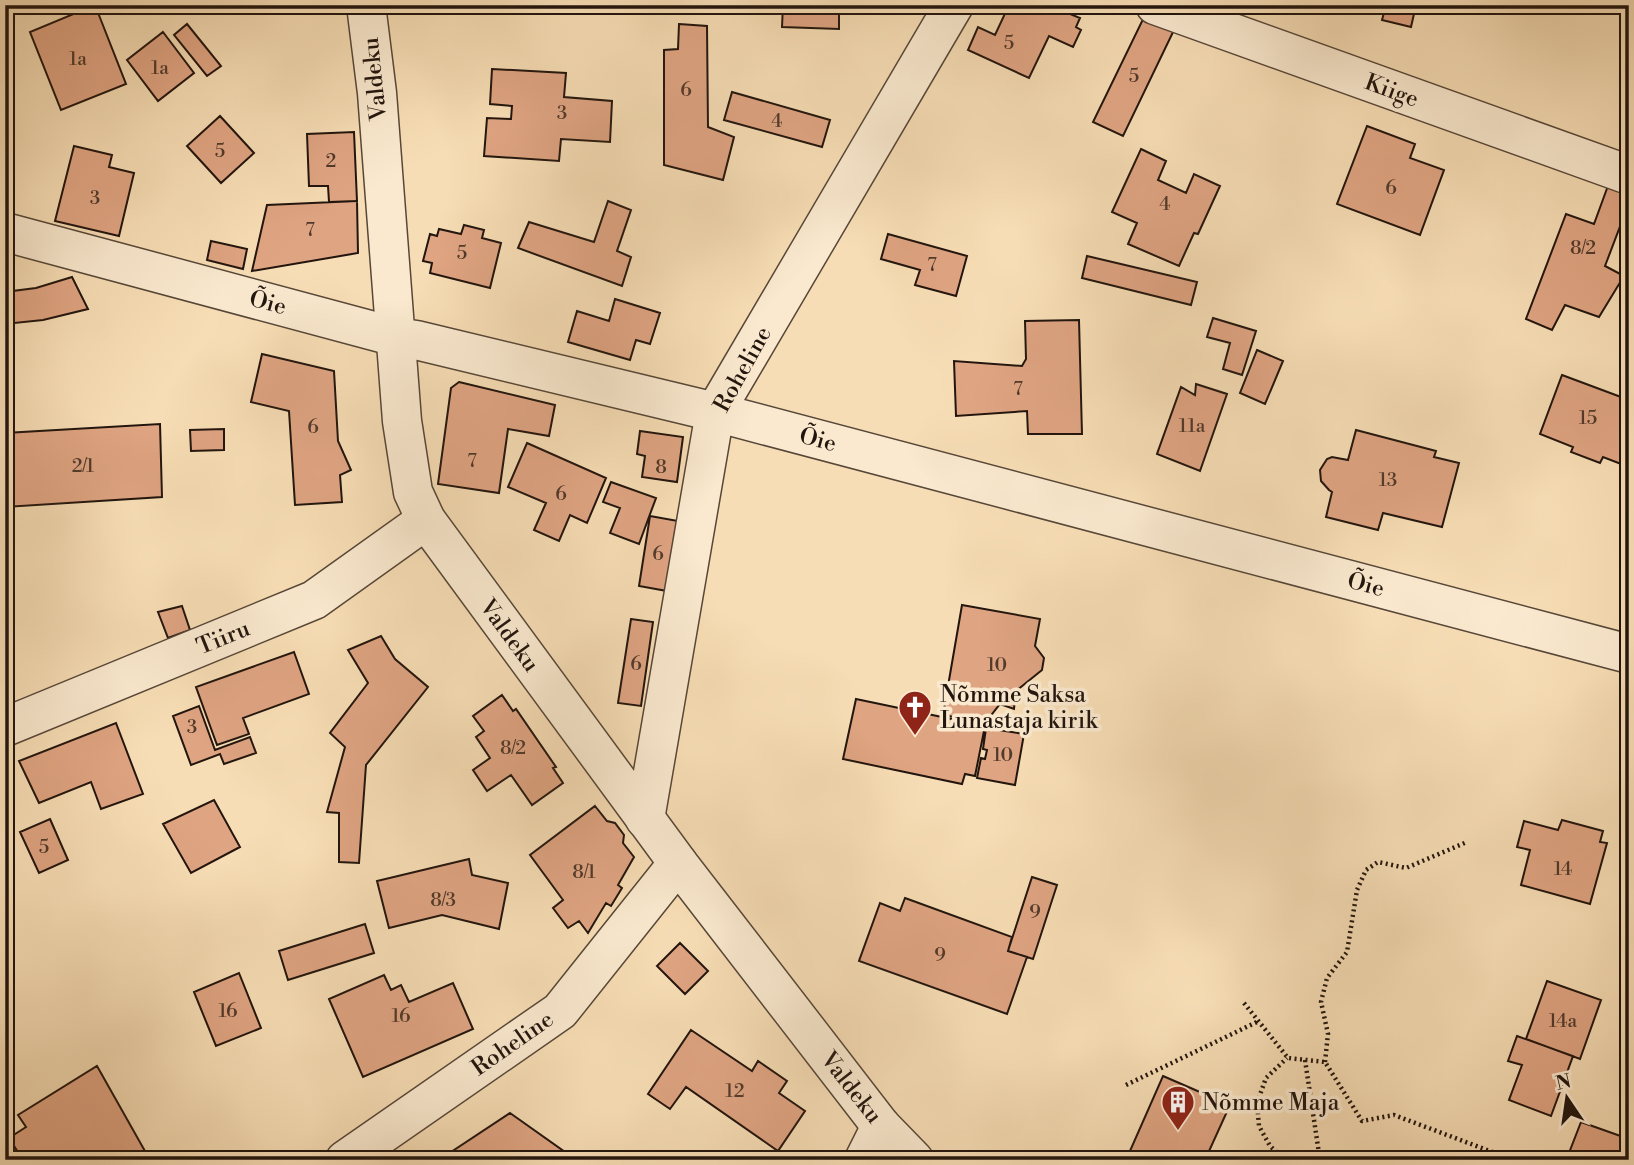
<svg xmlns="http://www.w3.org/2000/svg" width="1634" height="1165" viewBox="0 0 1634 1165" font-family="'Libre Bodoni',serif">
<rect width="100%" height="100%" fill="#f7ddb5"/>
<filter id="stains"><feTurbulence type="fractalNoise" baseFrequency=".00286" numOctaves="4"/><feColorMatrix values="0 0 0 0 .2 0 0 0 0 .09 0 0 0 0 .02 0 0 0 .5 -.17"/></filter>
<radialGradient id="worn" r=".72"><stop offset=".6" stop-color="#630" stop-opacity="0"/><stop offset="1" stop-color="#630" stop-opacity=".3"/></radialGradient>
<path fill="#dfa482" stroke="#22150e" stroke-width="2" d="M95,5l31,79 -65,26 -31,-78z
M783,5h56v24l-57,-2z
M1009,5h65l-4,9 10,4 -4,9 5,3 -8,17 -24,-11 -20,42 -61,-28 10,-23 17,8z
M1386,5h30l-5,22 -29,-7z
M1146,13l29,15 -52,108 -30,-14z
M187,24l34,42 -14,10 -33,-41z
M679,24l28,2 1,101 26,10 -11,43 -59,-15v-115l14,-1z
M163,32l31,41 -36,28 -31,-41z
M492,69l74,4 -2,24 48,4 -2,41 -49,-3 -2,22 -75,-5 3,-38 24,1 1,-13 -22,-2z
M732,92l98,28 -8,27 -98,-27z
M220,116l34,37 -33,30 -34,-37z
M1367,126l48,18 -5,14 34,12 -24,65 -83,-31z
M354,132l3,69 -28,1 -1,-16h-19l-2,-52z
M74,146l38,9 -3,12 25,6 -15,63 -64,-15z
M1141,149l25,12 -8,19 28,13 8,-19 26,12 -22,48 -4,-1 -15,33 -51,-22 9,-21 -25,-11z
M1609,183l20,8v37l-8,-4 -16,42 19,10 -25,41 -34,-12 -13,25 -26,-11 40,-105 28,10z
M357,201l1,52 -106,18 15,-66z
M608,201l23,9 -14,41 14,6 -9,29 -104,-38 11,-26 65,20z
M464,225l20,5 -2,8 19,5 -11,45 -60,-15 2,-10 -9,-2 7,-27 7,2 2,-7 22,5z
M888,234l79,22 -11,40 -41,-11 5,-15 -39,-11z
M211,241l36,8 -4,20 -36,-9z
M1087,256l110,26 -6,23 -109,-27z
M72,277l16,32 -45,11 -38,4v-32l31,-4z
M615,299l45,14 -10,31 -14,-4 -6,20 -62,-18 9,-31 32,10z
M1213,318l43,13 -14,44 -19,-6 7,-26 -23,-6z
M1079,320l3,114h-54l-1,-23 -71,5 -2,-55 68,5 4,-7 -1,-38z
M1257,350l26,11 -18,43 -25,-11z
M262,354l72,17 4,70 13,29 -11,5 2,27 -47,3 -6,-94 -38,-9z
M1562,375l67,25v67l-26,-10 -3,6 -29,-11 2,-5 -33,-13z
M459,382l96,23 -6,31 -41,-7 -9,64 -61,-9 13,-96z
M1196,384l31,10 -27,77 -43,-17 24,-67 14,8z
M160,424l2,73 -157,10v-74z
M224,429v21l-33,1 -1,-21z
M1356,430l80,21 -2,6 25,6 -17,64 -59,-14 -5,17 -52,-13 6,-25 -3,-2 -8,-9 -1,-11 7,-11 5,-2 16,3z
M640,431l43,6 -6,45 -35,-5 3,-21 -8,-2z
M527,443l79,35 -19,45 -17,-8 -11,26 -25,-11 12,-27 -38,-16z
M611,482l45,16 -17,46 -29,-11 10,-25 -17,-6z
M650,516l28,5 -11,70 -28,-5z
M962,605l78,14 -5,27 9,12 -2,12 -26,21 -2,18 -14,-5 -15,19 -42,-8z
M182,606l8,24 -22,8 -10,-26z
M631,619l22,3 -12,84 -23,-3z
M381,636l14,23 33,28 -62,78 -7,98 -20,-1v-49l-12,-1 18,-65 -15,-14 38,-50 -20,-33z
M294,652l15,42 -66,24 6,16 -32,11 -21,-58z
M502,695l11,16 3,-2 40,58 -3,1 10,15 -31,22 -21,-30 -24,16 -14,-21 17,-12 -14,-21 8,-6 -11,-15z
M856,699l129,27 -10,50 -10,-2 -3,10 -119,-25z
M199,706l16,44 35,-13 6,16 -32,11 -4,-10 -29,11 -18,-49z
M116,723l27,71 -42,15 -10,-27 -52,21 -20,-42z
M986,728l38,6 -9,51 -38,-7 4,-20 4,1 2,-9 -4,-1z
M214,800l26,47 -49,26 -28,-49z
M595,806l12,15 8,2 9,12 -1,8 11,14 -16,28 4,3 -11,18 -5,-3 -18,30 -9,-12 -11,7 -15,-20 10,-8 -33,-45z
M50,819l18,41 -29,13 -19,-41z
M1562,820l41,11 -3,11 7,1 -17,61 -69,-19 9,-35 -13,-3 7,-26 34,9z
M469,859l3,16 36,8 -9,46 -57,-14 -53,13 -12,-47z
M1032,877l25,8 -24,74 -25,-8z
M905,898l107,39 -4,14 19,6 -20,57 -148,-53 21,-58 20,8z
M365,924l9,29 -86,27 -9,-29z
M680,943l28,28 -23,23 -28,-28z
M239,973l22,55 -45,18 -22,-54z
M384,975l7,15 10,-5 8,17 44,-19 20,46 -110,48 -34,-78z
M1547,981l54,19 -21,59 -54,-20z
M691,1030l61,41 6,-10 29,20 -8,12 26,18 -27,40 -92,-64 -16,22 -22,-15z
M1517,1036l56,20 -22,60 -42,-16 13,-35 -14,-4z
M97,1066l53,94h-127l-14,-22 17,-11 -8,-12z
M1163,1076l67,29 -25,55h-79z
M510,1113l62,44 -1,3h-132z
M1581,1122l48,17v21h-41l-19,-7z"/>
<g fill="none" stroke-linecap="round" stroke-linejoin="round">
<defs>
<path id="minor" d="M1155,5l474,170
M5,232l391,105
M5,727l309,-127 112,-80
M645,819l70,-407 239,-407
M345,1160l215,-149 118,-148
M864,1160l17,-34"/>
<path id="tertiary" d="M366,5l11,88 25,328 11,71 13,28 252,343 203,263 33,34
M396,337l20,3 299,72 914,242"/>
</defs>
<use href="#minor" stroke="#574738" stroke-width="41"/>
<use href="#tertiary" stroke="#574738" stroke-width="41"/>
<path stroke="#22150e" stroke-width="4.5" stroke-dasharray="2 3.5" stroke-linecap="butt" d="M1244,1003l44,55 37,4 37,59 32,-6 101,38 4,7
M1305,1060l15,100
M1325,1062l3,-28 -7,-32 6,-24 20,-26 10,-62 9,-20 12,-8 28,6 61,-26
M1126,1085l133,-64
M1285,1160l-15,-14 -11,-20 -2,-23 9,-25 21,-20"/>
<use href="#minor" stroke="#fae9cf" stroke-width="38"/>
<use href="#tertiary" stroke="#fae9cf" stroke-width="38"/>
</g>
<defs>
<symbol id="church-pin" viewBox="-11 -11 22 30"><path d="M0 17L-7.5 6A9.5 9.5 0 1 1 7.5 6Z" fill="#8f2418" stroke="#fae9cf"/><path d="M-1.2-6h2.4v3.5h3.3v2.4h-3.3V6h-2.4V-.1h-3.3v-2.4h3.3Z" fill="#fff"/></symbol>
<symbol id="building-pin" viewBox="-11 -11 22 30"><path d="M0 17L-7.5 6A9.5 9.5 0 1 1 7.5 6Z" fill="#8f2418" stroke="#fae9cf"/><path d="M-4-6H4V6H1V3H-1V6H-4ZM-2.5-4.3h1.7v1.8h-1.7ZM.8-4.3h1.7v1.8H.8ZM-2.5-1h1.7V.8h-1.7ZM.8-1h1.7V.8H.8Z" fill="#fff"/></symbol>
</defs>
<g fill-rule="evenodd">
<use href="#church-pin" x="896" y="688" width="38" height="52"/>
<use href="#building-pin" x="1159" y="1083" width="38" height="52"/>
</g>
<g text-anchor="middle" stroke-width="7" stroke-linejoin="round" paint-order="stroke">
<g font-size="19" fill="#51392b">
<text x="1009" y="49">5</text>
<text x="78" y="65">1a</text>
<text x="160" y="74">1a</text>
<text x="1134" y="82">5</text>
<text x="686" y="96">6</text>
<text x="562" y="119">3</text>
<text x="777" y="127">4</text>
<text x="220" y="157">5</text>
<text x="331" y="167">2</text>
<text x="1391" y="194">6</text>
<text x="95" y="204">3</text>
<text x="1165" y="210">4</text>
<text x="310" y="236">7</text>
<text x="1583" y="254">8/2</text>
<text x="462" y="259">5</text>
<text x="932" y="271">7</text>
<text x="1018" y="395">7</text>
<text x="1588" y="424">15</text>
<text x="1192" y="432">11a</text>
<text x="313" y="433">6</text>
<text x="472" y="467">7</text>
<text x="83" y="472">2/1</text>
<text x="661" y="473">8</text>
<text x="1388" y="486">13</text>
<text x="561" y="500">6</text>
<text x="658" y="560">6</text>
<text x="636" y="670">6</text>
<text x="997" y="671">10</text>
<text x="192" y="733">3</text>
<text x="513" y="754">8/2</text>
<text x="1003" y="761">10</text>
<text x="44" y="853">5</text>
<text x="1563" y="875">14</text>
<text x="584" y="878">8/1</text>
<text x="443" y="906">8/3</text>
<text x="1035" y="918">9</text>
<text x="940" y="961">9</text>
<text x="228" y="1017">16</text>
<text x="401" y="1022">16</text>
<text x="1563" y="1027">14a</text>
<text x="735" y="1097">12</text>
</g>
<g font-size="23" fill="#22150e" stroke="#fae9cf">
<text transform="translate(374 79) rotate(-96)" y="8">Valdeku</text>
<text transform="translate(1392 90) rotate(20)" y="8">Kiige</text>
<text transform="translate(268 302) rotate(15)" y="8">Õie</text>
<text transform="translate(742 369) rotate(-61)" y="8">Roheline</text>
<text transform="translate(818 439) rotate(15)" y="8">Õie</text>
<text transform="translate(1366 584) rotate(15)" y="8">Õie</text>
<text transform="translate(510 635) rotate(54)" y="8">Valdeku</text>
<text transform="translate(223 637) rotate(-22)" y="8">Tiiru</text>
<text transform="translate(512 1043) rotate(-35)" y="8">Roheline</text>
<text transform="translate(852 1087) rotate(52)" y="8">Valdeku</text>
</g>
<g font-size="23" fill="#22150e" stroke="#fae9cf" text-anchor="start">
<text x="940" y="702">Nõmme Saksa<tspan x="940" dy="26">Lunastaja kirik</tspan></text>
<text x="1202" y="1110">Nõmme Maja</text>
</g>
</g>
<rect width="1634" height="1165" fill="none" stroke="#f7ddb5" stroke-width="28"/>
<rect x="7" y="7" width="1620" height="1151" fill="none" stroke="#22150e" stroke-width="3.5"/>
<rect x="14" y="14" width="1606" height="1137" fill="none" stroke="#22150e" stroke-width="2"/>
<g transform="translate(1567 1098) rotate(347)" stroke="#fae9cf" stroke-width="5" paint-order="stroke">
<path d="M0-5L12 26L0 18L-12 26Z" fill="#22150e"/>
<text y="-10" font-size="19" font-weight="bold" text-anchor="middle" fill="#22150e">N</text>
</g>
<rect width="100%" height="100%" filter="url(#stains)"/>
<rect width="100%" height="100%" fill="url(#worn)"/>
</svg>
